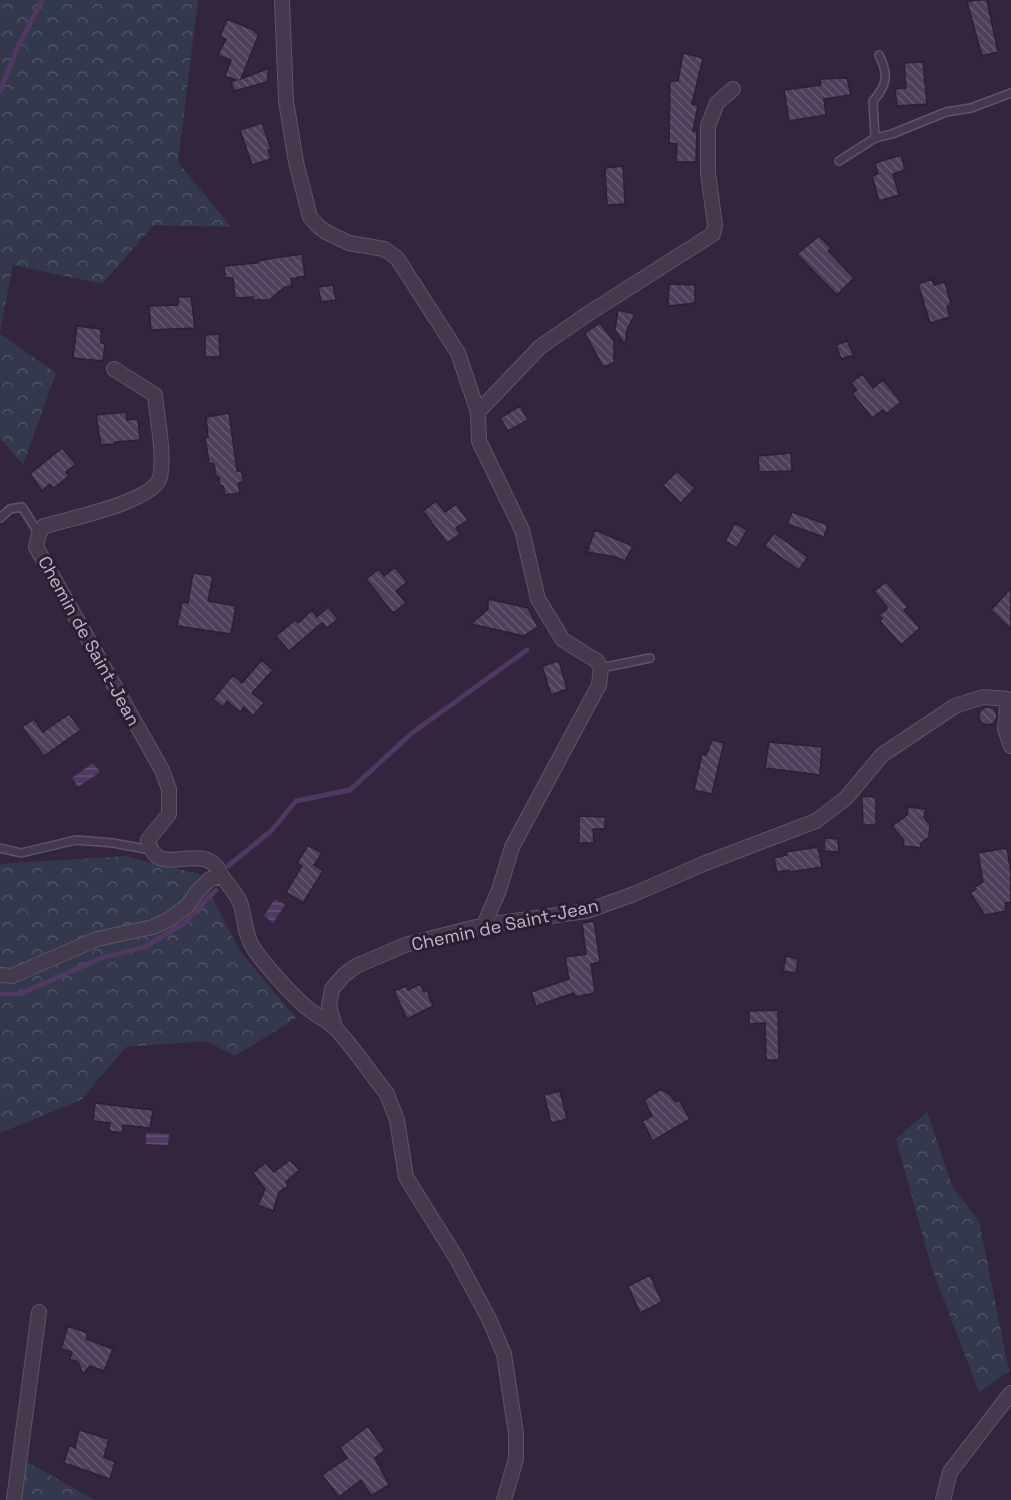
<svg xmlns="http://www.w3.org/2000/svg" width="1011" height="1500" viewBox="0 0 1011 1500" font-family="'Space Grotesk',sans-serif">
<defs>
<pattern id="forest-crowns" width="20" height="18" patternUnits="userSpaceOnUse" patternTransform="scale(1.5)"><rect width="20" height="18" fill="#34384c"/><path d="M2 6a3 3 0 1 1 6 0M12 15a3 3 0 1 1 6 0" fill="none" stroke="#505364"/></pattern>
<pattern id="water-rules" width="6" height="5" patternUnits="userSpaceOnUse" patternTransform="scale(1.5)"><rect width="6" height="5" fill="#4f3861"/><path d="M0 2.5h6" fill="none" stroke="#675376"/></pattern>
<pattern id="building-back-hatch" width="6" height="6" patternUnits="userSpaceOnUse" patternTransform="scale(1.5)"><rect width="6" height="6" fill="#4e3f5a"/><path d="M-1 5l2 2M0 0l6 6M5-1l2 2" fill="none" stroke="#665870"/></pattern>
</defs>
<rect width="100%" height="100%" fill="#32253d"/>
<path fill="url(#forest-crowns)" d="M0,0h198l-20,162 53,65 -77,-2 -52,59 -89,-19 -13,66z
M0,334l56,39 -33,92 -23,-27z
M124,856l76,18 40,77 56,67 -61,38 -29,-15 -80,6 -45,53 -81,33v-269z
M927,1112l26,76 26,33 30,150 -30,21 -48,-126 -35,-127z
M22,1459l73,41h-85z"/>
<path fill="url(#water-rules)" d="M93,763l7,9 -22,15 -6,-9z
M275,899l10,6 -12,18 -9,-7z
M146,1133l23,1 -1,11 -22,-1z"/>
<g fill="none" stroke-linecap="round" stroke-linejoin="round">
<path stroke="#4f3861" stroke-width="5" d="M0,91l17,-42 25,-49
M228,866l43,-35 25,-30 54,-11 62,-57 115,-83
M0,994h20l81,-36 44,-11 39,-24 32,-33"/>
</g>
<path fill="url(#building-back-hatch)" stroke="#2b2034" stroke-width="1.5" d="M976,0h11l11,52 -16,4 -15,-54z
M227,19l29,12 -1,1 4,2 -18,45 28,-11 -2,14 -33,9 -3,-9 5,-2 -11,-4 6,-16 -13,-5 8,-16 -6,-2z
M683,53l20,5 -11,46 6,1 -5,26h4l-1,31h-20l1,-18 -8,-1 1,-62h8z
M923,62l4,42 -30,2 -2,-17 11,-1 -2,-25z
M847,78l4,17 -27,4 2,16 -37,6 -5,-31 37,-5 -1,-6z
M262,123l9,26 -3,1 3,9 -19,6 -12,-35z
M901,155l4,15 -12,4 6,21 -20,6 -7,-25 6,-2 -3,-11z
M623,166l2,38 -18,1 -2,-37z
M819,236l12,12 -3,3 26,27 -17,17 -40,-41z
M302,254l3,22 -14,3 1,7 -7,1 -16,13h-16v-3l-18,1 -2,-20h-8l-1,-12 33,-3 2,-2 15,-3z
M932,279l2,6 11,-3 6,23 -4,1 3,11 -20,6 -12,-39z
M669,284l26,1v18l-27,3z
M333,285l3,15 -15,2 -3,-15z
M178,297h13l4,31 -44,2 -2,-24 29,-1z
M618,310l17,4 -8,16 -2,15 -10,-15z
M600,323l14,18v22l-11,4 -18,-34z
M77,326l24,3v14l4,1 -2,17 -30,-3z
M219,334l1,23h-15v-22z
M847,341l7,14 -13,4 -5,-14z
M862,374l11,14 10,-8 18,22 -15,12 -3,-4 -11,8 -20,-25 5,-3 -6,-7z
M520,406l8,14 -20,11 -8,-13z
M126,412l1,8 11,-1 2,21 -25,2v2l-14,1 -5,-30z
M229,413l8,58h4l3,11 -6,1 2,10 -15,2 -2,-9 -3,-1 -1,-8 -3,-1 -2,-12 -5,-1 -4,-26h3l-2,-20z
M62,448l14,16 -10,8 3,4 -15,12 -4,-4 -8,7 -12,-17z
M791,453l1,18 -33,1 -1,-16z
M677,471l18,17 -14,15 -18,-18z
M436,501l9,11 11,-8 12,16 -12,8 4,6 -13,9 -24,-32z
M792,512l36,13 -4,12 -37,-13z
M735,523l12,7 -10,18 -12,-7z
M595,530l38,16 -8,15 -9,-4 -29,-5z
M774,533l34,24 -9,13 -35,-24z
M395,567l12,15 -11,9 10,12 -13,10 -27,-34 13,-10 5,7z
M193,573l20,3 -5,25 28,5 -5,28 -54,-8 5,-24 6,1z
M886,582l22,25 -4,3 16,18 -19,17 -21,-24 2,-3 -3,-3 8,-6v-2l-13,-16z
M1011,588v41l-20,-19z
M488,599l40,9 10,19 -14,9 -53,-12 17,-15z
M328,607l10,12 -11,9 -5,-5 -33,28 -13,-15 19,-16 3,3 14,-13 5,7z
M262,660l11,10 -21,23 12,10 -11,13 -9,-9 -4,5 -13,-11 -4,6 -10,-8 20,-24 9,8z
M559,661l8,28 -16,6 -9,-29z
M979 716a9 9 0 1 1 18 0a9 9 0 1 1-18 0Z
M69,714l12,16 -37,26 -22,-29 12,-8 9,13z
M712,740l12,3 -12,51 -18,-4 8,-36 4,1z
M769,742l53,5 -2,28 -55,-7z
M862,796l14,1v28h-13z
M908,807l18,2 -2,8 6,8 -1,12 -8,6v5l-18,-2 1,-5 -12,-15 15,-11z
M579,816l26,1v12h-12l1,14h-15z
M825,838l13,1 1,13 -15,-1z
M308,845l14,8 -8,12 9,6 -20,32 -17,-11 16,-26 -5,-3z
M818,847l4,20 -32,5 -1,-2 -12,2 -3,-14 13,-3 -1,-3z
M1007,848l4,24v30l-6,1 1,8 -21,4 -15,-22 6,-4 -1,-2 8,-5 -5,-29z
M594,921l6,41 -9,2 4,29 -20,4 -1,-4 -38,13 -5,-14 38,-13 -4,-22 21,-3 -4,-31z
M786,956l12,3 -2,14 -13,-2z
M420,984l4,8 3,-1 6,15 -26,13 -13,-28 12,-5 2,4z
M778,1010l1,50h-13l-1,-37 -16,1v-13z
M661,1089l8,5 7,8 3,-2 11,19 -37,22 -11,-20 10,-5 -8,-16z
M560,1091l7,28 -16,4 -7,-28z
M95,1103l58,7 -3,18 -27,-3 -1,8 -13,-2 1,-8 -17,-2z
M290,1160l9,10 -13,12 2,4 -9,6 -6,19 -15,-6 7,-16 -12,-16 12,-10 9,9z
M650,1275l12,27 -22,11 -12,-27z
M68,1326l20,7 -2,6 27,10 -9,22 -14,-5 -7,8 -5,-12 -8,-3 2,-7 -11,-3z
M368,1426l17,24 -10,8 14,27 -18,11 -10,-16 -22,17 -17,-22 25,-17 -7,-11z
M79,1430l30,9 -5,18 11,5 -5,17 -46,-16 5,-18 6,3z"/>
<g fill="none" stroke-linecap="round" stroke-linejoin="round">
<defs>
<path id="service" d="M875,138l-2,-37c14,-16 16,-26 6,-46
M839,161l36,-23 17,-4 54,-22 25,-4 40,-15
M0,518l10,-9 12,-2 17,27
M601,668l49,-10
M0,848l21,5 55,-13 37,3 38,7"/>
<path id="minor" d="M282,0l4,101 10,61 14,55 8,9 8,6 23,11 35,6 13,9 61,95 20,59 1,29 43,89 16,69 25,41 34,21 4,7 -2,17 -87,162 -13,43 -15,35
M114,369l41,26c2,22 10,61 5,82 -6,25 -92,42 -116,49l-5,8 -3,13 126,223 7,19v25l-21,26c9,40 48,3 69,27 2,2 2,6 4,8 7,11 15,16 20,30 4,15 4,31 13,44 11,16 41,50 56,61 8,7 19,11 26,19 19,20 34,44 51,65l10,26 9,57 51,82 32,60 15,35 12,80v25l-12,41
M478,412l62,-65 46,-32 127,-81 2,-9 -7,-52v-47l9,-23 16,-14
M1008,699l-3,30 6,17
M0,975l12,1 85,-37 56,-12 17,-8 18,-14 9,-13 13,-13 11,-3
M335,1027l-6,-21 3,-17 12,-14 12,-9 49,-21 79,-20 103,-14 47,-17 69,-30 113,-43 30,-23 36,-43 73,-49 28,-9 25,2
M14,1500l25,-188
M943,1500l7,-28 61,-79"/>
</defs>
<use href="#service" stroke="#5f5468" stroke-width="10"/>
<use href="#minor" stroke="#5f5468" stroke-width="16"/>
<use href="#service" stroke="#44394d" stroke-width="7"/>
<use href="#minor" stroke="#44394d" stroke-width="14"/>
</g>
<g text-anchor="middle" stroke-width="6" stroke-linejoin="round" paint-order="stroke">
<g font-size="18" fill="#c0b5c8" stroke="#291e32">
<text transform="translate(89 641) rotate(61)" y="6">Chemin de Saint-Jean</text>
<text transform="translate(505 925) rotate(-12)" y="6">Chemin de Saint-Jean</text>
</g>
</g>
</svg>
